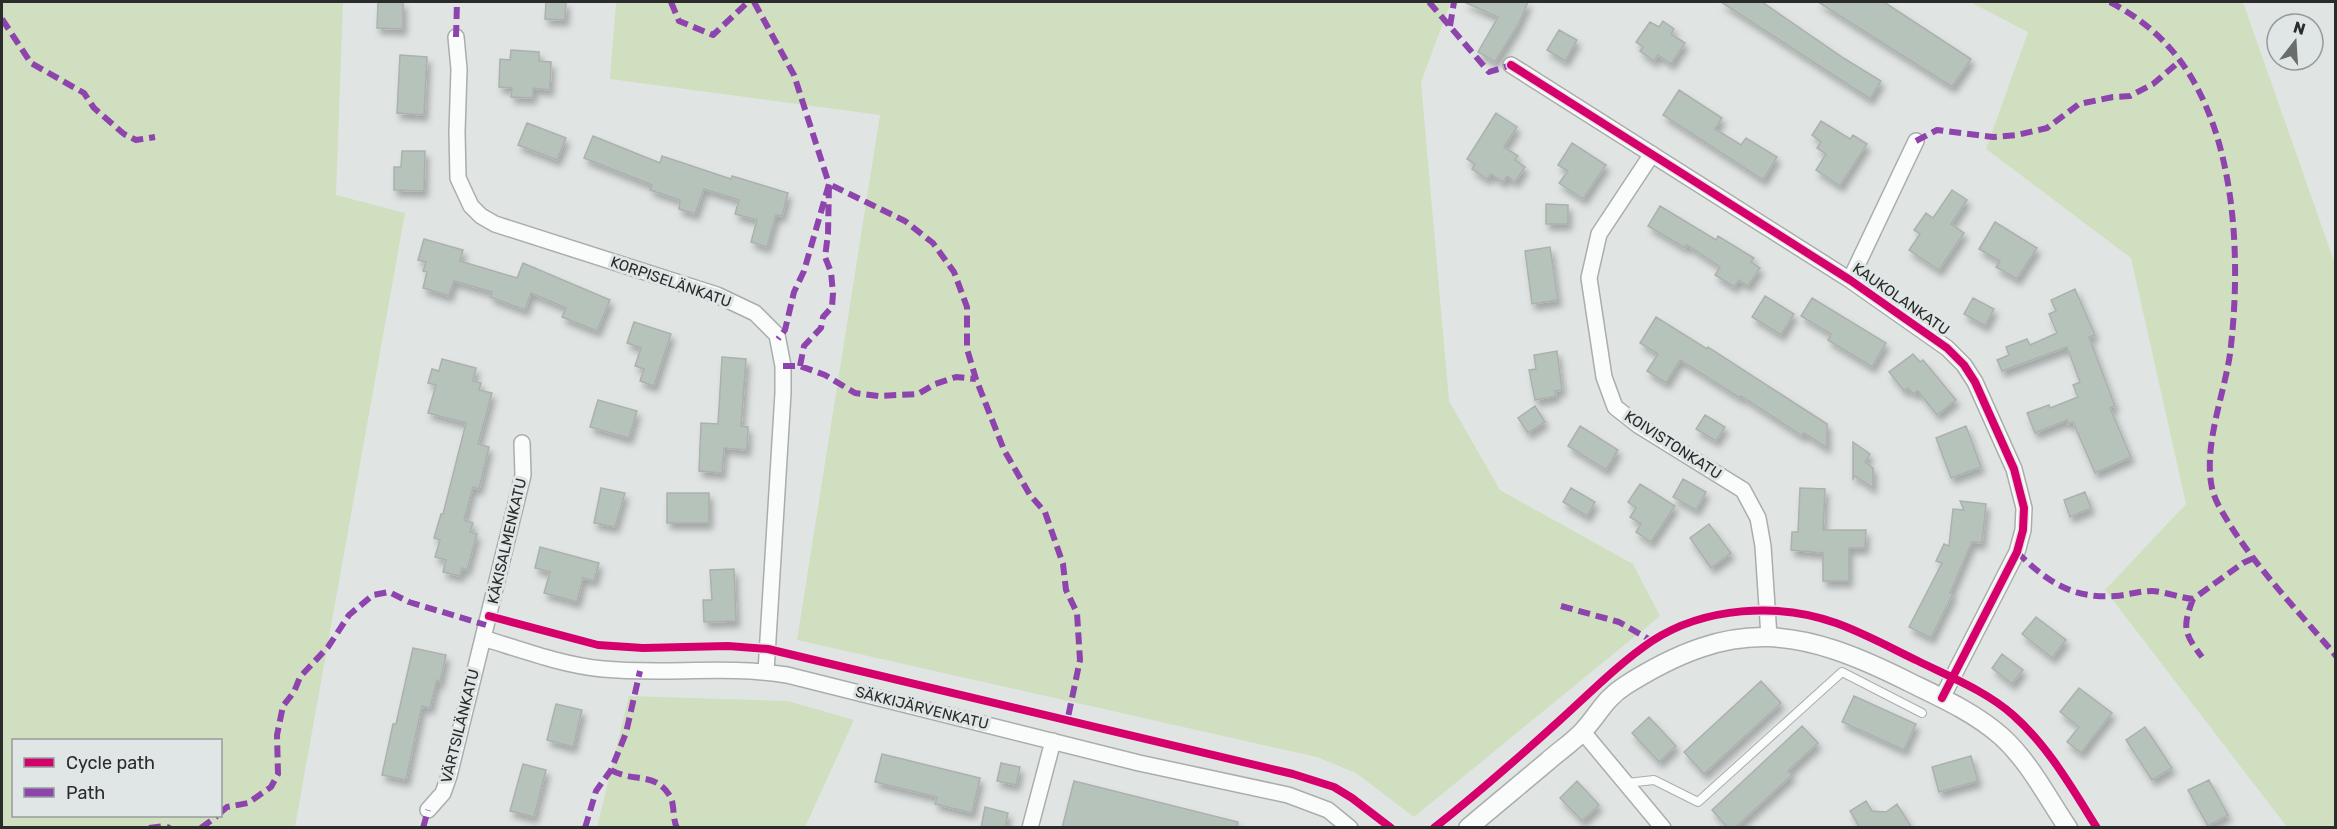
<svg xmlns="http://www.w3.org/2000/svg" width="2337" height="829" viewBox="0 0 2337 829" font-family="Rubik,sans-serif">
<defs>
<filter id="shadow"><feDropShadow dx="3.5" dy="6" stdDeviation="3" flood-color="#0004"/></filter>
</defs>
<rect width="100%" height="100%" fill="#e0e5e4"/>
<path fill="#d0dfbf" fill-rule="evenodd" d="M2,2h341l-7,193 69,18 -110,614h-293zM14,740h206v76h-206z
M616,2h835l-30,80 28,319 51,89 133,74 27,52 -246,201 -58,-44 -39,-16 -520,-117 83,-525 -270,-36z
M1970,2h273l92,262v563h-48l-182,-237 81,-86 -55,-246 -145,-109 42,-117z
M629,696l159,5 66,19 -49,107h-208z"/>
<path fill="#b6c3bb" stroke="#adb0af" stroke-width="1.5" filter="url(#shadow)" d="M378,2h25v27l-26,-1z
M546,2h20l-1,18 -20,-1z
M1464,2h64l-10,23 -23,37 -17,-10 20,-35z
M1721,2h41l83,57 36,22 -11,18z
M1818,2h66l87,57 -19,28z
M1663,21l11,8 -3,5 14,9 -14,21 -13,-9 -4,6 -14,-10 3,-4 -7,-5 14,-20 9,5z
M1559,30l18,10 -12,21 -18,-11z
M511,50l28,2v9l12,1 -1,28 -17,-2v10l-22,-1 1,-9 -13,-1 1,-28 10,1z
M400,55l27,2 -3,58 -27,-2z
M1679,90l43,28 -7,11 26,16 5,-7 31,19 -14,23 -100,-65z
M1496,113l21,14 -13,20 14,9 -3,4 10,7 -10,15 -8,-6 -4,6 -12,-8 -4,5 -15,-10 3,-5 -8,-5z
M1821,121l29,18 3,-4 14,9 -27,42 -24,-16 10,-16 -9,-6 4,-6 -9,-7z
M527,123l39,15 -9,22 -39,-15z
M593,136l67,27 2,-7 69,23 1,-3 56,17 -6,23 -6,-1 -9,32 -16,-5 6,-22 -22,-6 4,-14 -35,-11 -9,25 -16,-5 1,-9 -30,-10 2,-5 -68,-27z
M1572,143l34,22 -23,34 -24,-16 9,-12 -10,-6z
M402,151h23l-1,40 -30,-1v-23h7z
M1952,190l15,10 -16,24 13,9 -25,37 -30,-20 11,-16 -6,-4 12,-17 7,5z
M1546,204l22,1v19h-22z
M1660,206l56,34 2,-4 36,22 -3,4 9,6 -12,18 -9,-6 -5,7 -19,-12 5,-8 -33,-22 -2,3 -37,-22z
M1995,222l42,26 -20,31 -21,-12 4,-6 -21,-12z
M424,239l39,11 -3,11 57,17 6,-15 87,37 -13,31 -35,-14 4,-9 -35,-15 -6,17 -35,-13 2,-5 -38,-11 -5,15 -26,-8 4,-16 -4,-1 3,-9 -8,-2z
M1550,247l8,53 -26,4 -7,-53z
M2075,289l20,46 -6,2 26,69 -5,2 21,49 -36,16 -22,-51 -5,2 -1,-4 -32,13 -8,-20 22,-8 1,3 28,-11 -5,-12 7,-3 -13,-35 -65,24 -5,-11 12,-5 -3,-8 21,-8 3,6 27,-12 -8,-19 7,-3 -5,-11z
M1765,296l29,18 -13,21 -29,-18z
M1812,298l74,45 -14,24 -44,-27 3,-6 -30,-18z
M1973,298l21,11 -9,17 -21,-12z
M1656,317l51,32 1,-2 119,77v24l-23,-15 -2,3 -61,-40 -1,2 -60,-38 -14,23 -19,-12 11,-17 -18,-11z
M634,322l37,12 -17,52 -14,-5 4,-12 -9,-3 6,-18 -14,-5z
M1557,351l5,39 -7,1 1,5 -21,4 -6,-30 7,-1 -2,-14z
M1913,354l7,8 3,-2 33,40 -19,15 -19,-24 -5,3 -5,-6 -4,3 -15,-19z
M722,357l24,2 -5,67 7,1 -1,23 -23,-2 -2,25 -23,-2 2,-48 17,1z
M442,359l34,9 -3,13 8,2 -2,7 13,3 -14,51 11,3 -10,42 -6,-2 -9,33 9,3 -3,9 7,2 -10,36 -5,-2 -2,8 -17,-4 3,-12 -11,-3 5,-17 -6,-2 7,-24h2l23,-91 -38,-10 8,-28 -8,-2 4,-14 7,2z
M598,400l39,11 -8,27 -39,-11z
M1535,406l10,16 -17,11 -10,-15z
M1705,415l20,12 -9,14 -20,-12z
M1580,426l38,24 -12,20 -38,-24z
M1966,426l15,41 -30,11 -15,-40z
M1853,442l17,12 -5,8 8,6v20l-18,-12 -2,3z
M1683,479l23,13 -10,18 -23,-13z
M1640,484l35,22 -24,36 -15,-10 5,-8 -11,-7 6,-9 -8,-6z
M601,488l24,5 -10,34 -21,-4z
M1571,488l24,14 -8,14 -24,-14z
M1800,488l25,1 -2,41h43l-1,18h-16v33h-26v-28l-32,-3 1,-18h6z
M2085,492l6,16 -21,9 -6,-17z
M667,493h42v30h-42z
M1960,501l26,3 -4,39 -10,-1 -22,51 3,1 -22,44 -22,-11 33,-64 -6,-2 8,-17 5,2 4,-37 11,1z
M1709,524l22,29 -20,15 -21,-30z
M540,547l59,16 -5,18 -11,-3 -6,24 -33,-9 6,-21 -15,-4z
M734,569l2,52 -32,1 -1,-22h9l-2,-30z
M2036,617l30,23 -14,18 -30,-24z
M413,648l33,7 -6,28 -3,-3 -7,28 -8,-2 -16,74 -24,-5 11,-51h3z
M2002,654l21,16 -11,14 -20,-16z
M1761,681l20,22 -77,71 -20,-22z
M2079,688l33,25 -31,40 -14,-11 12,-15 -19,-15z
M1854,696l62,28 -12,26 -62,-28z
M556,704l26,6 -9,37 -26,-7z
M1649,717l27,29 -17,16 -27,-29z
M1802,726l16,17 -30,28 4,4 -57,53h-7l-16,-18z
M2145,727l27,41 -20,12 -26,-40z
M882,754l98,24 -8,35 -37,-9 2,-7 -62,-15z
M1971,756l7,25 -39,11 -7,-25z
M1001,763l19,4 -4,18 -19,-4z
M523,764l23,6 -12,47 -24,-6z
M2209,780l19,35 -20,11 -20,-36z
M1074,781l164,41 -1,6h-175z
M1577,781l22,24 -17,16 -22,-23z
M1866,801l6,10 14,1 11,-8 15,24h-52l-10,-17z
M985,807l23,6 -3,15h-24z"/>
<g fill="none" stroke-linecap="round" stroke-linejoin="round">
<defs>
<path id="service" d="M1627,783l27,-3 44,22 144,-130 80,41"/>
<path id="minor" d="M456,37l3,32 -2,63 1,46 13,28 10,10 14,8 222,71 38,18 22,22 6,31v27l-17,279
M1511,65l339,215 97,68 17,17 11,17 39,87 10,39 -1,22 -6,22 -75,146
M1652,154l-53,80 -10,44 15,99 11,30 23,18 105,65 15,28 5,28 6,91
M1850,280l66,-139
M483,638c39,12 79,27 120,31 61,6 123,-4 184,6l352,88 149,32 40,15 22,18
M1583,732l80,96
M428,810l15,-17 6,-17 74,-301 -1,-32
M1030,828l23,-87"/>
<path id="tertiary" d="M1468,828c27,-23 54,-45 80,-67 11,-10 25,-19 35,-30 16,-17 21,-32 43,-46 109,-69 174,-58 285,-2 31,15 64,30 90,53 28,25 46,61 67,92"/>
</defs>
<use href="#service" stroke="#aaadac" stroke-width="10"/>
<use href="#minor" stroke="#aaadac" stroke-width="18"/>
<use href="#tertiary" stroke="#aaadac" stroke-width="21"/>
<use href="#service" stroke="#fafbfb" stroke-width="8"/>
<use href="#minor" stroke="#fafbfb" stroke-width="15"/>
<use href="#tertiary" stroke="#fafbfb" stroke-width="18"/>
<path stroke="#8e44ad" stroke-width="6" stroke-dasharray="12 6" stroke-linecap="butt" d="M671,2l8,19 34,14 35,-33
M754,2l40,73 35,109 -25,87 -10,21 -9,38 -7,9
M1429,2l60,70 22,-7
M2110,2c21,11 42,26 58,44 69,75 74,212 62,308 -6,41 -27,92 -18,134 3,14 11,25 18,37 30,47 70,88 106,131
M2,19l29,44 53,30 10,15 30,26 12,6 19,-3
M1450,26l4,-24
M456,37l1,-35
M1916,141l21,-11 56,7 24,-2 30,-7 32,-24 34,-7 17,-1 23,-12 27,-23
M783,366h17l25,9 30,18 24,3 39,-2 17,-10 21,-7 20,2
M800,366l4,-20 17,-18 2,-11 9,-10 1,-14 -2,-21 -6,-15 3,-23 1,-50 76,37 28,22 21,29 13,35v42l9,30 28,71 26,45 15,17 18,52 3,26 11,23 3,47 -13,62
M2017,552c29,29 55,47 98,44 13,-1 24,-5 37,-5 10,0 29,7 41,8l50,-36 11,-5
M2193,599c-11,29 -9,34 9,58
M1561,606l58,16 33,19
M611,770c22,13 44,1 59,26 5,9 2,22 7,32
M220,813l7,-6 21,-4 23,-16 7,-13 -1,-39 6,-29 11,-14 6,-15 28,-30 21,-32 24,-20 16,-3 20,10 77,23
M149,828l15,-2 6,2
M201,828l16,-12
M423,828l5,-18
M585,828l11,-37 15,-21 15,-37 14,-62"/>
<defs>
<path id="cycleway" d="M1511,65l339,215 97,68 17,17 11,17 39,87 10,39 -1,22 -6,22 -75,146
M489,616l109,29 45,3 85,-2 40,3 525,125 41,13 18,11 39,30
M1434,828c43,-34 84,-70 125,-107 30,-27 59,-57 93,-80 52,-34 126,-39 184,-18 28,10 55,25 82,38 32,16 68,30 95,54 35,31 59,73 84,113"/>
</defs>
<use href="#cycleway" stroke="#dfe6e5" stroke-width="11"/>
<use href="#cycleway" stroke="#d6006c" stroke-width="8"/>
</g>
<g text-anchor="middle" stroke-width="6" stroke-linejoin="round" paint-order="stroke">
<g font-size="15" fill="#292c2b" stroke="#dfe6e5">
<text transform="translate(671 282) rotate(19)" y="5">KORPISELÄNKATU</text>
<text transform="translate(1901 299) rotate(35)" y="5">KAUKOLANKATU</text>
<text transform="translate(1673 445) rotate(33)" y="5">KOIVISTONKATU</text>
<text transform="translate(507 541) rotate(-77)" y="5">KÄKISALMENKATU</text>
<text transform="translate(922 708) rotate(14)" y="5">SÄKKIJÄRVENKATU</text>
<text transform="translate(460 726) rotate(-76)" y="5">VÄRTSILÄNKATU</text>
</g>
</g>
<rect width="2337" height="829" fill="none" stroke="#292c2b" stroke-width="6"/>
<rect x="12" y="739" width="210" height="78" fill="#dfe6e5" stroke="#969c9b" stroke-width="1.5"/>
<rect x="24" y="758" width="30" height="9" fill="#d6006c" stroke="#969c9b" stroke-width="1.5"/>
<text x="66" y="769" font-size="18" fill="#292c2b">Cycle path</text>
<rect x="24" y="788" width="30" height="9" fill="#8e44ad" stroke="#969c9b" stroke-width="1.5"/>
<text x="66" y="799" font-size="18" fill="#292c2b">Path</text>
<g transform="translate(2295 42) rotate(17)"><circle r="28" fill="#dfe6e5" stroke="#969c9b" stroke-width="1.5"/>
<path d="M0-4.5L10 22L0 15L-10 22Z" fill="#696d6c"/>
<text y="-9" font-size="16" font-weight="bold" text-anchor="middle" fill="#292c2b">N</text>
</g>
</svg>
